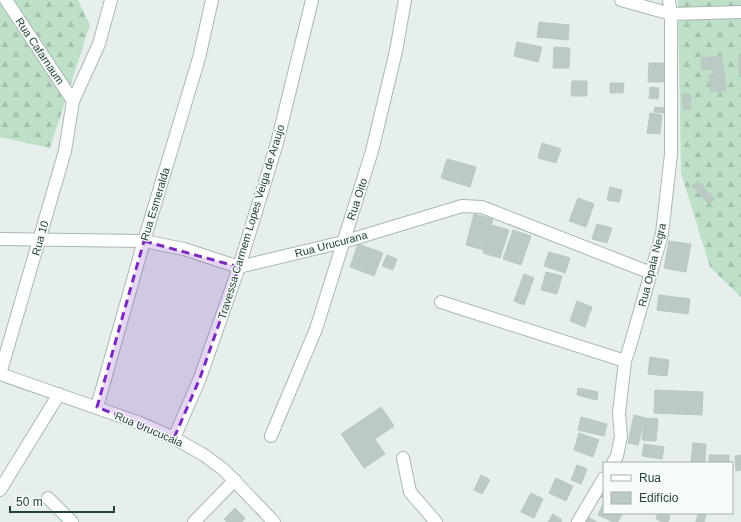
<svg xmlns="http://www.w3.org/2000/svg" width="741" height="522" viewBox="0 0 741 522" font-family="Helvetica,sans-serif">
<defs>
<pattern id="forest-firs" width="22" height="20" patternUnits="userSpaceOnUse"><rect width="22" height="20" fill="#bfe0c8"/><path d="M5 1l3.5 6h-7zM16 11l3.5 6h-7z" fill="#a4c1ad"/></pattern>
</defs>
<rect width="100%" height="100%" fill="#e6efeb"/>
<path fill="url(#forest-firs)" d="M0,0h78l12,25 -40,123 -50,-11z
M678,0h63v297l-31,-30 -29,-94z"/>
<path fill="#bbcac4" stroke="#b8c9c2" d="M539,22l30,3 -1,15 -31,-3z
M517,42l25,5 -4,15 -24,-6z
M554,47l16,1 -1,20h-16z
M721,56l3,17 -10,1 -3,-17z
M711,57l2,12 -11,1 -1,-12z
M738,58h3v18h-1z
M649,63h15v19h-16z
M724,73l2,17 -15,2 -2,-17z
M572,81h15v15h-16z
M610,83h14l-1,10h-13z
M650,87l9,1 -1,11 -9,-1z
M682,94h8l1,15h-8z
M655,107l9,1v5l-10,-1z
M650,113l12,2 -2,19 -13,-1z
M542,143l19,6 -5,14 -18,-5z
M447,159l29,8 -6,20 -29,-9z
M698,181l17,18 -6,5 -17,-18z
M610,187l12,3 -3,12 -12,-2z
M578,198l16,6 -8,23 -17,-6z
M474,214l19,5 -9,31 -18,-5z
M597,224l15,4 -5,15 -15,-4z
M492,225l17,5 -9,28 -17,-5z
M513,230l18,6 -10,29 -18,-6z
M669,241l22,3 -5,28 -22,-4z
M358,244l25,9 -9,23 -24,-9z
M549,252l21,6 -5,15 -21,-7z
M387,255l10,4 -4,11 -11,-4z
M546,272l16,4 -5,18 -16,-4z
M524,274l10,4 -10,27 -10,-4z
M659,295l31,4 -2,15 -31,-4z
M577,301l15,6 -7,20 -15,-6z
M650,357l19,3 -2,16 -19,-2z
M578,388l20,4 -1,8 -20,-5z
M655,390l48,2 -1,23 -48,-2z
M381,407l13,19 -19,13 -13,-19z
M634,415l11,3 -7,27 -10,-2z
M581,417l26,7 -3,12 -26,-6z
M645,418l13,1 -2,22 -14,-1z
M362,420l23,34 -21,14 -23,-34z
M579,433l20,7 -6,17 -19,-7z
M693,443l13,1 -1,19 -14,-1z
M644,444l20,3 -2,12 -20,-3z
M709,455h20v8h-20z
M741,455v15l-5,1 -1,-15z
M577,465l10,4 -6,15 -10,-4z
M481,475l9,5 -8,14 -8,-4z
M556,478l17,8 -7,15 -17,-8z
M604,487v11l-4,-1z
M531,493l12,6 -9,19 -13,-6z
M603,504l1,9 18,1 -4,8h-5l-15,-7z
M235,508l10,10 -3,4h-15l-3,-3z
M658,513h6l6,3 -2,6h-6l-6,-3z
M553,514l9,6 -1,2h-13z
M698,514l8,1 -2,7h-8z
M588,517l9,5h-12z"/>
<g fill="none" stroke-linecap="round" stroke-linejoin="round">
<defs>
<path id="minor" d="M6,0l67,101
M621,0l50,14 70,-2
M0,239l144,2 40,8 55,18 104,-25 119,-36 20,1 169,66
M441,302l184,59
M0,374l65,-223 8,-50 26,-57 12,-44
M0,374l140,49 34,15 30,17 20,15 50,52
M97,407l47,-166 55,-183 13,-58
M271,436l45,-107 56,-178 24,-100 9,-51
M174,438l26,-60 39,-111 38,-124 35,-143
M403,458l7,34 26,30
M613,463l4,-7 4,-20 -2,-23 6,-52 5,-15 32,-112 9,-80v-140l-2,-14
M0,490l59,-96
M48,498l24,24
M194,522l41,-42
M578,522l26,-44"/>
</defs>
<use href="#minor" stroke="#a8b8b2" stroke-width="14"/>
<use href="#minor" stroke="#fff" stroke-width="12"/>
</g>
<path fill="#7b2cbf" fill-opacity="0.2" stroke="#7b2cbf" stroke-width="3" stroke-dasharray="8 5" stroke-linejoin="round" d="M144,241l95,26 -39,111 -26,60 -77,-31z"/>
<g text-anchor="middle" stroke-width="3" stroke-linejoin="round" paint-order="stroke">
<g font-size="11" fill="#24423a" stroke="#f7fbf9">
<text transform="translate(40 51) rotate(56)" y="4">Rua Cafarnaum</text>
<text transform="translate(357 199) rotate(-72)" y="4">Rua Oito</text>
<text transform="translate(155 204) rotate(-73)" y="4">Rua Esmeralda</text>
<text transform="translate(251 222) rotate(-73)" y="4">Travessa Carmem Lopes Veiga de Araujo</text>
<text transform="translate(40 238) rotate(-74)" y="4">Rua 10</text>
<text transform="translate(331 244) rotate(-15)" y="4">Rua Urucurana</text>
<text transform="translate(652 265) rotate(-76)" y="4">Rua Opala Negra</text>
<text transform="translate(149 429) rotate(23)" y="4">Rua Urucucaia</text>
</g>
</g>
<rect x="603" y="462" width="130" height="52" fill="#f7fbf9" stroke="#a3b1ad"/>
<rect x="611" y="475" width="20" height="6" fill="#ffffff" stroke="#a3b1ad"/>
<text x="639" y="482" font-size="12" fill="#24423a">Rua</text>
<rect x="611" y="492" width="20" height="12" fill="#bbcac4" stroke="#a3b1ad"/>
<text x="639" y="502" font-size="12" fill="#24423a">Edifício</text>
<path d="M10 506v6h104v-6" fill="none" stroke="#24423a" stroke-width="2"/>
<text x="16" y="506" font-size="12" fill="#24423a" stroke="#f7fbf9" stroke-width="3" paint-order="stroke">50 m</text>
</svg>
